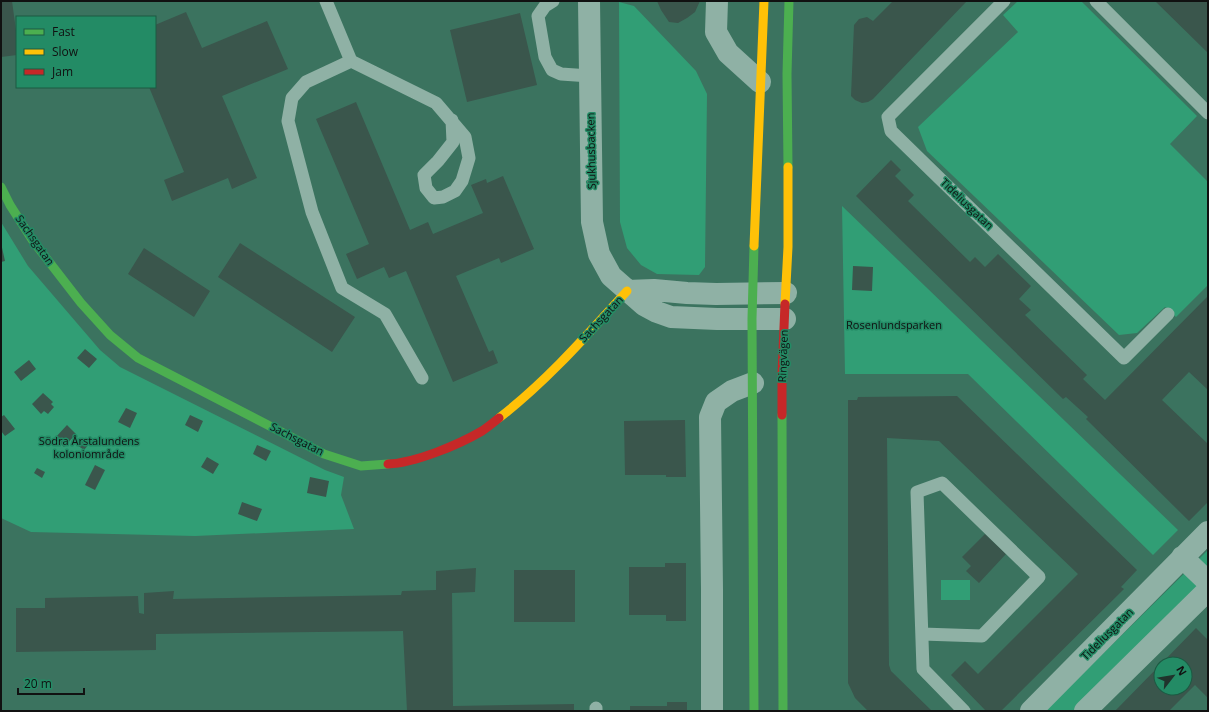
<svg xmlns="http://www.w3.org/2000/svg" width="1209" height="712" viewBox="0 0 1209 712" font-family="'Open Sans',sans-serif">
<rect width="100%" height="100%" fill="#3b735f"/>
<path fill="#319e75" d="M1018,1h63l116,115 -27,28 38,38v103l-32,32 -11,-10 -28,26 -18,2 -192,-184 -9,-24 100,-95 -15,-17z
M619,2l15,4 62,65 11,23 -2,173 -6,8 -42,-1 -16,-9 -14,-17 -7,-26z
M842,206l336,324 -25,25 -185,-181h-123z
M1,222l27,44 72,84 20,17 205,103 19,7 -3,18 13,34 -159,7 -164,-4 -30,-14z
M1208,550v26l-134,135h-29z
M941,580h29v20h-29z"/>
<path fill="#3a564c" d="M1,1h11l5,37v17l-16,2z
M657,1h43l-5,11 -8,6 -9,5 -9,-1 -8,-12z
M893,1h74l-94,98 -5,3 -6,1 -7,-3 -4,-4 3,-71 5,-6 8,-2 6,4z
M1155,1h53v52z
M186,12l16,36 65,-27 21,48 -66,27 35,82 -25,11 -4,-11 -56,23 -8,-21 20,-8 -35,-85h6v-62z
M520,13l17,72 -70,17 -17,-72z
M356,102l54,128 18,-8 5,12 50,-21 -12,-28 15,-6 1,4 16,-7 31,73 -33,14 -2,-5 -43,18 33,76 4,-2 5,13 -45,19 -47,-111 -17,7 -5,-11 -27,12 -11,-25 23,-10 -53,-125z
M891,160l10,10 -6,6 19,19 -6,6 62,61 5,-5 10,10 13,-13 33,32 -12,13 12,11 -6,5 62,60 -4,4 22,21 103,-104v94l-19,-18 -27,28 46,44v58l-19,19 -103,-102 2,-2 -22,-20 -3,2 -207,-203z
M1,243l4,18 -4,1z
M240,243l115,74 -23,35 -114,-75z
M144,248l66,43 -16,26 -66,-43z
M853,266l20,1 -1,24 -20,-1z
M85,349l12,10 -8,9 -12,-10z
M29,360l7,9 -15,12 -7,-9z
M43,393l10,9 -2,2 3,3 -6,7 -4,-3 -3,3 -9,-10z
M957,396l180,174 -16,17 3,2 -123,122h-15l-35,-36 14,-14 13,13 100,-100 -139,-133 -52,-3 2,227 2,6 41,40h-64l-13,-13 -7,-15v-283h9l1,-3z
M126,408l11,5 -7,15 -12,-6z
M4,415l11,14 -10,7 -4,-5v-14z
M190,415l13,6 -5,11 -13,-7z
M685,420l1,57h-20v-2h-41l-1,-54z
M67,425l9,9 -12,13 -9,-9z
M81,438l8,6 -5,6 -7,-5z
M257,445l14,6 -5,10 -13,-7z
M207,457l12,7 -6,10 -12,-7z
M95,465l10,5 -10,20 -10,-5z
M37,468l8,4 -3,6 -8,-5z
M310,477l19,4 -3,16 -19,-4z
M242,502l20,7 -5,12 -19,-7z
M985,534l21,20 -27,29 -13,-12 5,-5 -9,-9z
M665,563h21v58h-20v-6h-37v-48h36z
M476,568l-1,24 -23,1 1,113 121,-2v7h-167l-4,-80 -247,3v16l-140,2v-44h29v-10l93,-2 1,17 5,1v-21l30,-2 -1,8 228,-4 1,-4 34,-1v-19z
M514,570h61v52h-61z
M1196,628l12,12v58l-13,-13 -26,26h-54l46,-47v24h24v-24h-24z
M667,702h20v9h-57v-5h37z"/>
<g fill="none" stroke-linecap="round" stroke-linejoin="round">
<path stroke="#8fb1a5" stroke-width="13" d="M326,1l25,60 85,42 29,34 4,21 -7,23 -7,10 -12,6 -9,1 -8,-10 -2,-13 14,-14 15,-19 -1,-22
M553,1l-8,5 -7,10 7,41 7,13 9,4 29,2
M1004,1l-116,116 3,14 233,227 44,-44
M1096,1l112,112
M351,61l-45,21 -14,16 -4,23 24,91 30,76 43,26 37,64
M922,634l60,2 57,-59 -97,-94 -25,9 6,177 41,42
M596,708v3"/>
<path stroke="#8fb1a5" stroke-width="22" d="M589,1l3,221 7,32 12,22 33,29 13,7 14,5 46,2h68
M717,1l-1,31 12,21 32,29
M627,291l27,-1 33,3 29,1 70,-1
M1182,557l26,25
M712,711v-122l-2,-172 6,-15 16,-11 21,-8
M1031,711l177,-179
M1085,711l123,-121"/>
<path stroke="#4caf50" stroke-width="9" d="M788,167l-1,-93 2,-73
M1,187l9,18 23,36 48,62 29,32 28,23 186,96 37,12 27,-2
M782,415l1,296
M754,711l-2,-392 2,-73"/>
<path stroke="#ffc107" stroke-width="9" d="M754,246l10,-245
M785,304l3,-57v-80
M499,418c48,-37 88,-83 128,-127"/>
<path stroke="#c62828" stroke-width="9" d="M782,415v-41l3,-70
M388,464c27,-1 70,-19 94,-33 6,-4 12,-9 17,-13"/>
</g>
<g text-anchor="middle" stroke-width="3" stroke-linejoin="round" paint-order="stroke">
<g font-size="11" fill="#111" stroke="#238b65">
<text transform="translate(591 151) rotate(-91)" y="4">Sjukhusbacken</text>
<text transform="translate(967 204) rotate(44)" y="4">Tideliusgatan</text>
<text transform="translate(35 240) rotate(55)" y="4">Sachsgatan</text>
<text transform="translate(601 319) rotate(-47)" y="4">Sachsgatan</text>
<text transform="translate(783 356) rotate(-88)" y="4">Ringvägen</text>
<text transform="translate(297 439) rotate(27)" y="4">Sachsgatan</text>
<text transform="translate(1107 634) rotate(-45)" y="4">Tideliusgatan</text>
</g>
<g font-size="11" fill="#111" stroke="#238b65">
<text x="894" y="329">Rosenlundsparken</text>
<text x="89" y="445">Södra Årstalundens<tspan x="89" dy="13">koloniområde</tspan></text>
</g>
</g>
<rect width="1209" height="712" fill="none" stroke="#111111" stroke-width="4"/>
<rect x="16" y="16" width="140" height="72" fill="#238b65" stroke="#1c5a43"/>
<rect x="24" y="29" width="20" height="6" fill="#4caf50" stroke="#1c5a43"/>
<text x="52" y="36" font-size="12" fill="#111111">Fast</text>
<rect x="24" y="49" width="20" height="6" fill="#ffc107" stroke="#1c5a43"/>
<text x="52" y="56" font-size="12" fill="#111111">Slow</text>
<rect x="24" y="69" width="20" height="6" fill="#c62828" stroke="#1c5a43"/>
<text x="52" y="76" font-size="12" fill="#111111">Jam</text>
<g transform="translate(1173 676) rotate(59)"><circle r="19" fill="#238b65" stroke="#1c5a43"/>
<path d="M0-3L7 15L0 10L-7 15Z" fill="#20332c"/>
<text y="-6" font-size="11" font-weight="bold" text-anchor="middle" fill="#111111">N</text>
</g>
<path d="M18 688v6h66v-6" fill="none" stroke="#111111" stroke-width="2"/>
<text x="24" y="688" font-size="12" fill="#111111" stroke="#238b65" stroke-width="3" paint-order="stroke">20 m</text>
</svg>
